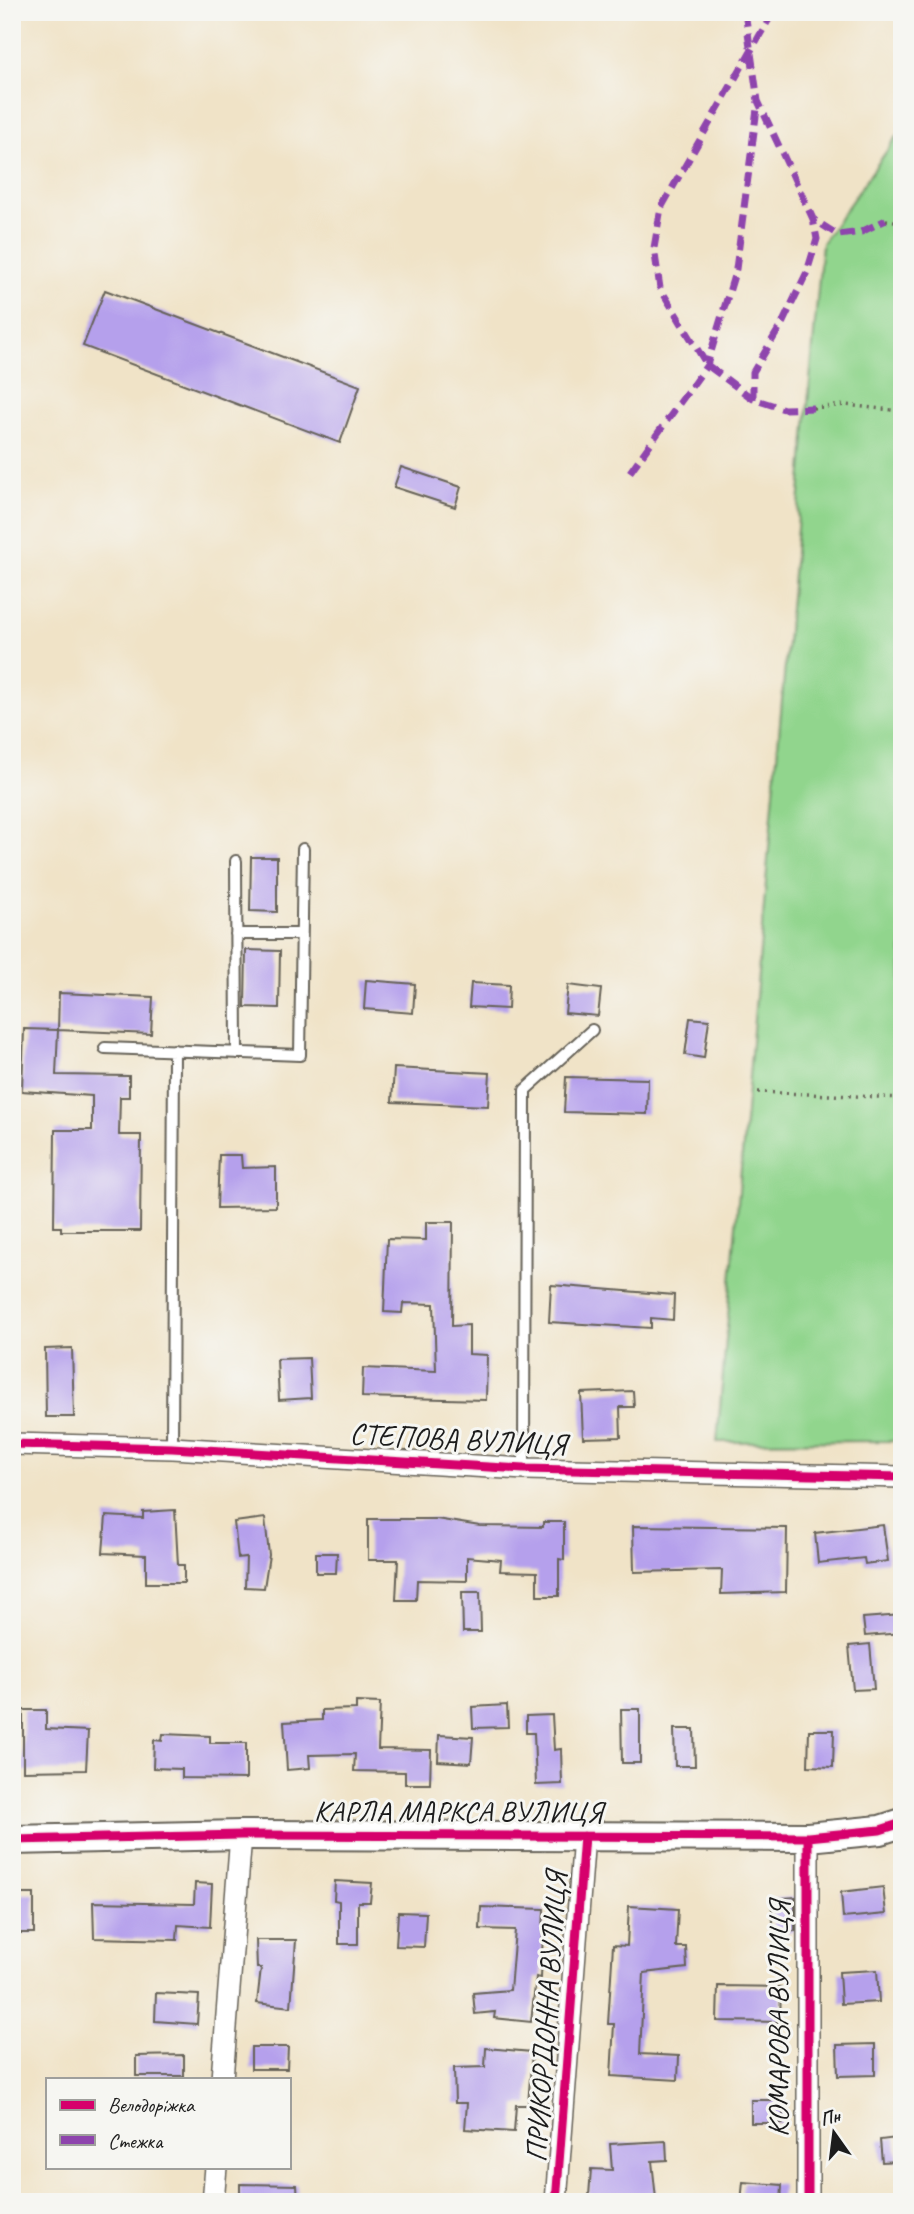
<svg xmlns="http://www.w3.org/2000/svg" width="914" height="2214" viewBox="0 0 914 2214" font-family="Caveat,sans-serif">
<rect width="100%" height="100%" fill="#f6f6f2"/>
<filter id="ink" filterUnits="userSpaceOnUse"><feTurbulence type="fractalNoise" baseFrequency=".0143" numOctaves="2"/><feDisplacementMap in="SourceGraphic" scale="14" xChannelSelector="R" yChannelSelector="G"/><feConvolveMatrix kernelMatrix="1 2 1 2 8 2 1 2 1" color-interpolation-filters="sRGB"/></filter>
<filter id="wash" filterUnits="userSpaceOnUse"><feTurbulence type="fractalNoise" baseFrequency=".00686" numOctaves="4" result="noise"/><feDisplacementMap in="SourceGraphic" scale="28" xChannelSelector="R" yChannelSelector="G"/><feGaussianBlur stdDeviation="1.57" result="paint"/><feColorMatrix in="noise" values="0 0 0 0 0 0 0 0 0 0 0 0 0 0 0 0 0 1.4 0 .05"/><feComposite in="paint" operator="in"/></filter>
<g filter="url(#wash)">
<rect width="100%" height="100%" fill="#f0e3c7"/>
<path fill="#91d58d" stroke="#567854" stroke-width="2" d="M898,135h4v1306l-185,1 105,-1199z"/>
<g id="blocks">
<path fill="#b5a0ec" d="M105,290l255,96 -20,57 -257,-97z
M401,467l60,20 -6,20 -61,-20z
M251,857h26v55l-27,-1z
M246,950l34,1 -1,57 -34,-1z
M366,980l49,4 -2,29 -49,-4z
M471,983l38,2 -1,24 -39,-2z
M568,985l33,4 -3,27 -33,-3z
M59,993l94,4 -2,37 -93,-4z
M690,1018l19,2 -5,38 -19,-3z
M24,1029l34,1 -2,45 73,1v21h-9l-1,38h22l-1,96h-79v-4h-7l1,-97h37v-34l-70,-5z
M394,1068l96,5 -2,33 -96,-4z
M566,1077l82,2 -1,35 -83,-2z
M219,1155h22l1,13 34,-1v40l-59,1z
M426,1222h27l-1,104 17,-1v29l18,1 -1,45 -124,-3 1,-29 73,3 -2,-67 -31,-1 -1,10 -18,-1 3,-73 39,1z
M551,1285l123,10 -1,25 -22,-2v10l-102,-6z
M72,1348l2,69h-28l-1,-68z
M309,1358l2,40 -32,2 -2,-41z
M633,1391l1,16h-14l1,30 -38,1 -2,-45z
M175,1510l3,55h6v18h-38v-28l-43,-2 3,-37 37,2v-6z
M265,1518l4,37 -5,33 -19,-1 1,-30 -8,1 -4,-36z
M368,1519h68l44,7 63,1v-5h21v38l-5,-1v37h-22v-24l-37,-1 1,-11 -34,-3v24l-50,-1 -1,20h-20l2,-40h-30z
M883,1525l5,36 -23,3 -1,-6 -46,5 -3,-30z
M633,1526l154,2 -1,64 -65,2 1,-24 -88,2z
M316,1553h21l-1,20h-20z
M462,1592h18l1,40h-18z
M902,1615v18l-37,3 -2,-18z
M870,1644l4,45 -21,1 -4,-44z
M356,1702l24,1 -2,46 53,1 -1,34h-25v-12l-51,-1 1,-17 -46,1 1,13 -23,2 -3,-48 38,-2v-10l34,-1z
M507,1705l1,22 -35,1 -1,-21z
M621,1709h19v54h-18z
M23,1710h23v19l42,2 -2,39 -63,1z
M552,1715l2,35 7,-1 1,35 -26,1 -2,-52h-8v-17z
M674,1729h20l1,37h-20z
M809,1730h25l-1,37 -25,-1z
M163,1734l47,2v7h36v36l-64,-1v-9l-29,-1 1,-28 8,1z
M439,1735l34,2 -2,26 -33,-2z
M335,1881l37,2 -2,19h-12v42h-19v-43l-5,-1z
M195,1883l17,1 -2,43 -32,-2 -1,15 -83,-2 -1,-36 101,2z
M883,1887l3,27 -43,4 -2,-26z
M12,1894h22v39h-22z
M795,1897v34l-21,2 -3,-34z
M629,1906l49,3 -2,38h10l1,21 -43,5 -4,81 39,2 -1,24 -67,-4 3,-52h-6l5,-79 14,1z
M481,1907l63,2 -3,69 -5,-1 -5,45 -37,-4 1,-6 -20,2 -2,-21 37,-3 5,-60 -35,-1z
M398,1912l28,1 -2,34 -28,-1z
M256,1940h40l-5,67 -34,-4 4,-35h-4z
M877,1970l2,32 -38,2 -2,-32z
M718,1986l63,1 -1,35 -63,-1z
M156,1993l43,2 -2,29 -42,-3z
M875,2044v31l-37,1 -1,-31z
M251,2047h37l-1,22h-36z
M486,2048l46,4 -4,53h-12l-2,27 -49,-3 2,-26h-12l-1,-35 31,-1z
M184,2055v21h-48v-20z
M751,2100h32v23h-32z
M896,2138l2,23 -16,1 -2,-22z
M666,2141l1,19 -15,1 4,38 -15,2 -52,-5 2,-27 21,1 -2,-26z
M743,2182l39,3 -1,17h-40z
M240,2184l57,1 1,17h-58z"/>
</g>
</g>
<g filter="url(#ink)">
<use href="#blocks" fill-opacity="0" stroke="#666258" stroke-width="2"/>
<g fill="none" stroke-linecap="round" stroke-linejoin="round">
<defs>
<path id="lane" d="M236,861l1,192
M236,934h65
M105,1048l195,7 3,-206
M172,1448l2,-398
M524,1469l1,-379 67,-60"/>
<path id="street" d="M12,1444l160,4 352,21 378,8
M808,1837v365
M222,2079l19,-244
M213,2202l3,-35
M556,2202l28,-366"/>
<path id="secondary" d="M12,1840l229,-5 567,2 72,-7 22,-7"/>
</defs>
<use href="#lane" stroke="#666258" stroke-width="14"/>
<use href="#street" stroke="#666258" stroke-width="24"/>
<use href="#secondary" stroke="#666258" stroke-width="32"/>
<path stroke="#666258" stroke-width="3.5" stroke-dasharray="2 5" stroke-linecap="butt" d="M886,220l16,2
M813,408l33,-3 56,6
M758,1092l144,6"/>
<use href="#lane" stroke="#fff" stroke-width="10"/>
<use href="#street" stroke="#fff" stroke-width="21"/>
<use href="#secondary" stroke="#fff" stroke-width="28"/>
<path stroke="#8e44ad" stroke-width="7" stroke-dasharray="14 7" stroke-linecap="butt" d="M745,12l13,89 55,118 25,16 23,-3 25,-12
M773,12l-112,196 -7,40 6,40 47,77 46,34 31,10 29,-1
M753,399v-27l30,-50 24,-50 10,-33 -4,-20
M630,472l77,-107 29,-96 22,-168"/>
<defs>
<path id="cycleway" d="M12,1444l160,4 352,21 378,8
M808,1837v365
M12,1840l229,-5 567,2 72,-7 22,-7
M556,2202l28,-366"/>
</defs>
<use href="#cycleway" stroke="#f6f6f2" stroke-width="13"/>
<use href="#cycleway" stroke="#d6006c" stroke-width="9"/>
</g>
</g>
<g text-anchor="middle" stroke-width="6" stroke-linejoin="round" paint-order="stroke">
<g font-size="30" fill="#1c1c1c" stroke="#f6f6f2">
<text transform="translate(458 1439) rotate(3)" y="10">СТЕПОВА ВУЛИЦЯ</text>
<text x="458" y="1821">КАРЛА МАРКСА ВУЛИЦЯ</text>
<text transform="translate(546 2017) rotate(-86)" y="10">ПРИКОРДОННА ВУЛИЦЯ</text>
<text transform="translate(778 2019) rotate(-90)" y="10">КОМАРОВА ВУЛИЦЯ</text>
</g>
</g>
<rect width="914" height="2214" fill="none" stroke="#f6f6f2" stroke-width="42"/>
<rect x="46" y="2078" width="245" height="91" fill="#f6f6f2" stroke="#9f9f9c" stroke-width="2"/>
<rect x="60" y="2100" width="35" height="10" fill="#d6006c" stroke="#9f9f9c" stroke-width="2"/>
<text x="108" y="2112" font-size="21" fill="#1c1c1c">Велодоріжка</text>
<rect x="60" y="2135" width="35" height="10" fill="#8e44ad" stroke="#9f9f9c" stroke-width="2"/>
<text x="108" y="2148" font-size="21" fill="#1c1c1c">Стежка</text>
<g transform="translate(834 2133) rotate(346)" stroke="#f6f6f2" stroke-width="5" paint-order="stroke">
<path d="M0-5L12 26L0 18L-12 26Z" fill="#1c1c1c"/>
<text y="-10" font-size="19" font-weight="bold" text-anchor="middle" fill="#1c1c1c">Пн</text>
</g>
</svg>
